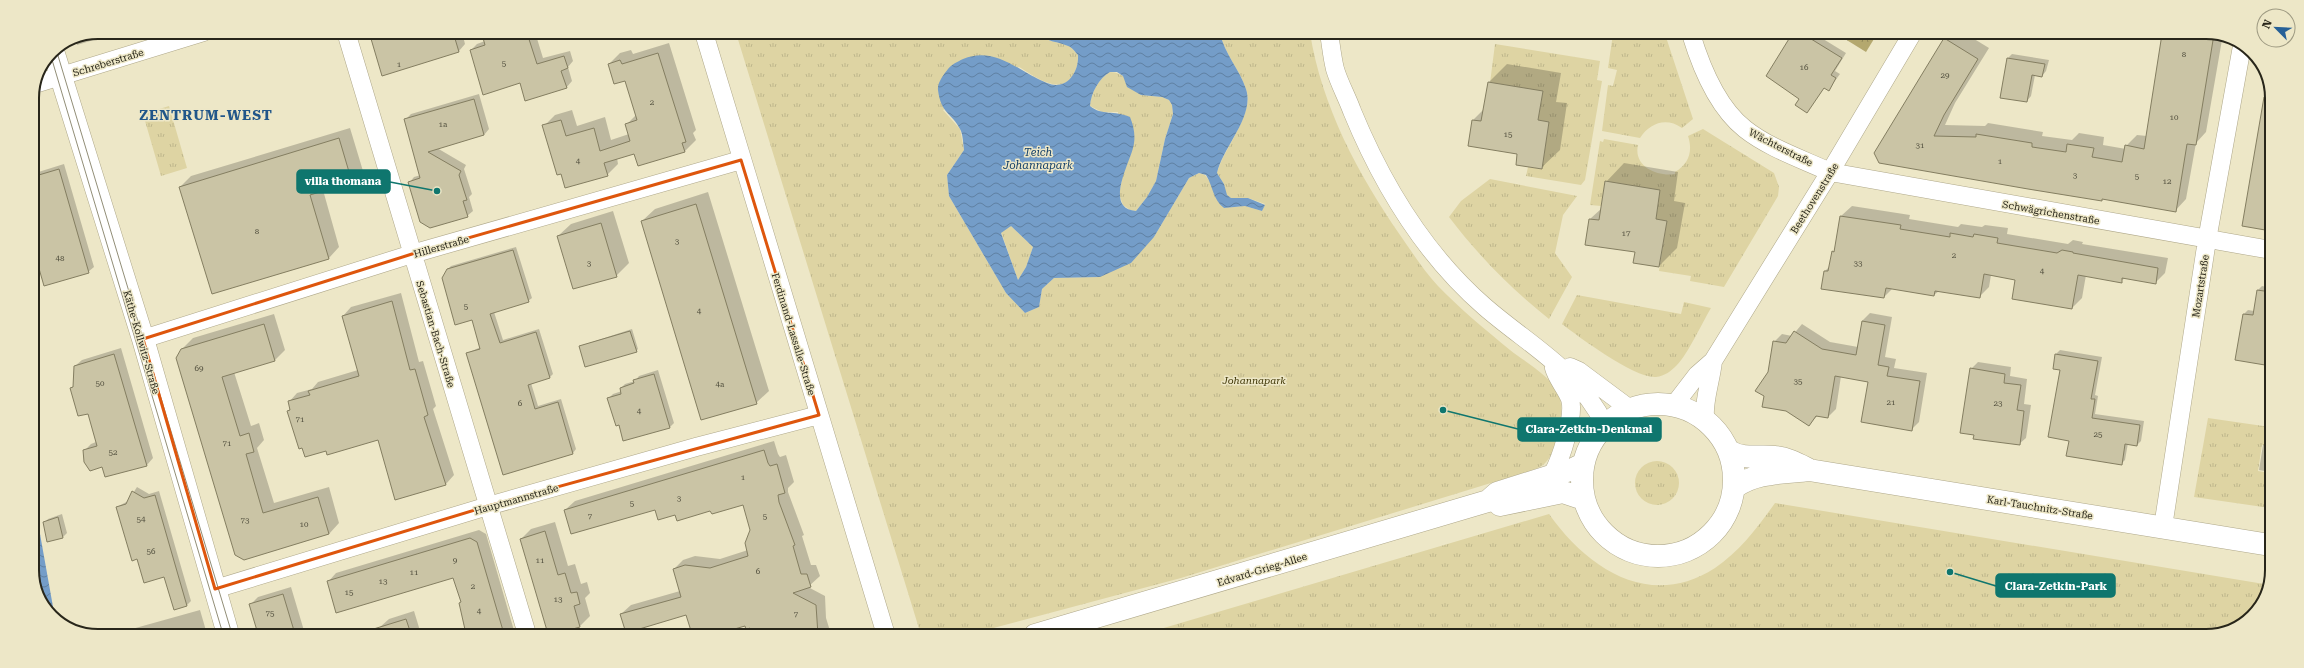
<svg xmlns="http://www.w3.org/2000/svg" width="2304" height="668" viewBox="0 0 2304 668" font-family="'Roboto Serif',serif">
<defs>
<pattern id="grass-tufts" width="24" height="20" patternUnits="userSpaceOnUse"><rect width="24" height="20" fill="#ded4a3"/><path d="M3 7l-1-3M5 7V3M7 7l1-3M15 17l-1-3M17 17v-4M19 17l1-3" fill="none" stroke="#beb68c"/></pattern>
<pattern id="forest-crowns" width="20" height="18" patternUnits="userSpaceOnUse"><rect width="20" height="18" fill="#b4a86e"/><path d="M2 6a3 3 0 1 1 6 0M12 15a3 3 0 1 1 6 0" fill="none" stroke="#92895a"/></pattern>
<pattern id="water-waves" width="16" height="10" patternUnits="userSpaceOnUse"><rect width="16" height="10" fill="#749dc8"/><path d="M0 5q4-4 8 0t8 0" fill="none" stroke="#5f80a2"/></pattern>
</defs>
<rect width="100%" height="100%" fill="#ede7c7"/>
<path fill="url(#grass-tufts)" d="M736,33h303c9,10 18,8 29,13 4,1 7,6 10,9 0,9 -1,13 -5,20 -13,22 -40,0 -54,-8l-76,43 17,19 4,21 -17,25 2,21 57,97 19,20 14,-6 3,-18 12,-11 46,-1 54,-40 35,-59 10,-5 6,2c8,10 11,21 19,33l21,-2 17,5 3,-7 -17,-6h-18l-4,-3 -2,-11 -7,-11c7,-26 38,-59 29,-84 -6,-19 -22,-36 -26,-56h90c12,74 48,141 90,202 12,17 24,36 38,51 21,22 49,45 72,64 14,11 43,28 49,44 6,17 -1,60 -16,71 -4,3 -12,5 -16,7l-346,106 -214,57h-46z
M1613,34h52l28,85 -11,9c-16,-11 -32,-5 -42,10l-38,-7 6,-46 5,1 4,-16 -9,-2z
M1495,44l105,17 -3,19 5,1 -17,99 -4,5 -55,-9 2,-9 14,2 7,-47 -11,-2 5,-29 -53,-8z
M1110,72c14,0 22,13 31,23l21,2 7,3 3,5 1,9 -8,25 -9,42 -9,16 -11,14 -6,-1 -7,-5 -4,-11 3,-14 -4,-68h-16l-12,-6c1,-13 9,-28 20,-34z
M169,106l18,62 -26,8 -18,-62z
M1703,129l71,44 5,14 -1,9 -54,91 -34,-6 1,-5 -32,-5 8,-50 -11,-2 4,-29 -55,-8 -4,24 -11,-1 10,-64 3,1 1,-3 34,6c-5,22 20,32 37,29v-2c14,-8 18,-21 13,-36z
M1490,179l87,17 -14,19 -8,38 17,24 -23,42c-38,-30 -71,-64 -100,-102l12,-16z
M1011,226l22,21 -7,20 -8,13 -17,-48z
M1577,295l104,19 3,-12 27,6c-9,15 -23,46 -34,57 -6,6 -12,11 -21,12 -21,2 -77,-40 -94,-53z
M2208,418l62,9v19l-8,-1 -4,26 12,2v35l-76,-11z
M1635 483a22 22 0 1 1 44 0a22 22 0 1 1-44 0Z
M1775,503l495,82v2l-24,35 -40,14 -1066,-1 409,-121c39,55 101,96 166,54 25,-17 43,-41 60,-65z"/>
<path fill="url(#forest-crowns)" d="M1837,34h40l-11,18z"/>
<path fill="url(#water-waves)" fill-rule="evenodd" d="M1039,33h181c4,20 20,37 26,56 9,27 -23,58 -29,84l7,11 3,11 4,3h17l17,7 -3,6 -17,-5 -21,2c-11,-8 -11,-22 -18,-33l-7,-2 -10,5 -35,59 -23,26 -31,14 -46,1 -12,11 -3,18 -14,6 -19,-20 -57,-97 -2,-21 17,-25c-1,-7 -1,-16 -4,-21 -8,-16 -19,-15 -22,-39 -1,-7 6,-16 10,-21 4,-5 9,-7 15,-10 33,-14 57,14 84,24 20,8 32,-11 31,-28 -3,-3 -6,-8 -10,-9 -11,-5 -20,-3 -29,-13zM1110,72h7l6,4 4,11 14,8 21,2 7,3 3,5 1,9 -8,25 -9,42 -9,16 -11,14c-32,-2 -7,-47 -3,-63 3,-11 1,-21 -3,-31 -16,-7 -28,-1 -40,-11 1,-13 9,-28 20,-34zM1011,226l22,21 -7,20 -8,13 -17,-47z
M32,489l23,129 -7,-5 -16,-38z"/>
<path fill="#0003" d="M98,32h22l-43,13 -1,-4z
M370,32h92l3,12 -6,7 -76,24z
M490,32h45l8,26 27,-7 3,10 -5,6 4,14 -6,7 -45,-6 -50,-32 6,-6 8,-3 -1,-3z
M1793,34h22l31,19 -11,18 5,3 -12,16 -4,-3 -24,11 -33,-22z
M1950,34h16l23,14 -34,55 -10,22 40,1 3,-3 55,9 -1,4 30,4 7,-7 25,4 -1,8 23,4v-3l11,-11 10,1 16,-102h60l-17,98 -10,11 -10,56 -11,12 -295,-49 65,-123z
M669,43l27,87 -3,3 3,7 -11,11 -50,1 -18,6 1,6 -11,11 -63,-49 11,-11 17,-5 5,16 28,-9 6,23 18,-6 -3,-9 10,-10 -11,-35 -16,-16 11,-11 11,-3 2,4z
M2012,54l37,6 -3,11 -4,5 -7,-1 -4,21 -4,5 -26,-4 7,-39z
M1507,64l54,9 -5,29 11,1 -7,47 -19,18 -68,-48 11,-11 4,-26z
M2269,86l3,7 -1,137 -28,-4z
M479,94l10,35 -5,6 -47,13 29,17 -2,4 8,25 -3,3 4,14 -6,5 -58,-33 5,-6 7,-2 -16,-55 6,-6z
M350,128l13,43 -11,10 -29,9 16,57 -10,11 -149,-71 11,-11z
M1624,163l54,9 -4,29 11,2 -8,45 -18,18 -23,-15 -50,-7 4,-25 12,-11 4,-26z
M64,164l30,103 -6,5 -56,-32v-66z
M708,192l61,199 -13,12 -114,-182 13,-12z
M1852,206l58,9 -1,4 49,8 3,-3 21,3 3,-2 23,3 -1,6 61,10 5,-4 10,2 -1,2 86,14 -3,15 -10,10 -30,-5 -4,3 -35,-6 -4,23 -10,10 -56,-29 -25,-4 -2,12 -10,10 -40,-6 -5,4 -41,-7 -9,9 -59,-26 5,-5 3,-14 3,-4 5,-32z
M613,211l16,52 -13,13 -58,-40 13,-12z
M516,247l16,51 -4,3 -34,11 9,28 36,-11 14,45 -3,3 -19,6 7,23 23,-7 15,50 -3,4 -69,21 -37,-121 14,-6 -9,-29 -25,-48 4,-4z
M2262,286l9,2v77l-35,-6 8,-45 4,-4 6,1 4,-21z
M401,293l18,69 4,-1 13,45 -3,3 21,66 -8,9 -50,14 -18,-59 -51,11 -39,-39 3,-3 -2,-6 8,-9 15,-4 6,-7 40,-12 -15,-54 8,-9z
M1870,313l22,4 -7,40 11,2 -2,9 33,5 -8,49 -8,8 -42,-48 -28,-6 -5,33 -8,8 -10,-2 -9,10 -40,-53 5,-30 8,-8 10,2 10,-12 28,18 28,5 4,-26z
M274,314l11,36 -11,11 -40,11 17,54 8,-3 5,17 -7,8 17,55 55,-16 10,36 -10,11 -85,25 -62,-210 11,-11z
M632,329l6,20 -2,2 -56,-5z
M121,348l32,110 -6,7 -44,1 -19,-15 7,-7 5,-2 -8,-30 -17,-24 3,-2 1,-20 7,-6z
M2060,350l42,7 -7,38 3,1 -3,18 49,7 -3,20 -4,4 -9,-2 -3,17 -4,4 -51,-24 -9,-71 -5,-15z
M1978,362l33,5 -1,9 17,3 -3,25 7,1 -5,33 -7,6 -48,-75z
M658,370l16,53 -4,4 -46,13 -15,-42 4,-4 9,-3 -1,-3 4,-4 10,-3 4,-5z
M2270,438v34l-11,-2 4,-25z
M774,441l4,13 2,3 6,-2 8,27 -6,6v4l16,43 -2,1 9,29h5l4,11 -12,11 17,9 1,22 5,16 6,-2 4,3h-63l-5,-15 -28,5 -31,9h-21l-6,-21 -66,1 10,-9 49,-14 -6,-22 9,-9 12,-4 25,3 28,-9 3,-20 -8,-27 -67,11 -20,-5 -91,1 10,-9z
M137,487l12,7 10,-3 32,110 -4,4 -22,-29 -27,-18 -21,-51 11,-6z
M62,514l5,19 -4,4 -19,-14 4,-4z
M555,522l13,44 7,-2 6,20 6,-2 3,11 -5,5 5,18 -10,10 -31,8 -28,-95 10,-10z
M479,530l7,4 29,100h-48l-4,-12 -1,-20 -8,-26 -126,6 8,-9z
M291,587l14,47h-46l-9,-29 8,-8z
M200,610l7,24h-93z
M414,611l7,23 13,-4 1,4h-53l-2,-7 9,-8z"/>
<path fill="#cac4a5" stroke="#847e61" d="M369,32h84l6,20 -77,24z
M502,32h7l1,6 17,-5 10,31 27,-8 4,12 -7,3 6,17 -42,13 -5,-18 -37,12 -13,-45 15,-5 -2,-7z
M1792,34h11l39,24 -11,17 5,3 -7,13 -5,-3 -17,25 -12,-8 4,-6 -33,-23z
M2162,34h52l-18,111 -9,-1 -11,68 -74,-13v2l-74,-12 -149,-26 -5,-10 70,-115 34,21 -34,56 -10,21 42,1v-3l56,9v4l34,5 1,-8 27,4 -2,9 30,5 3,-17 19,4z
M658,53l28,89 -4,1 3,9 -47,14 -4,-12 -30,9 4,13 -43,12 -4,-14 -4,1 -15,-50 19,-5 5,16 28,-8 6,23 30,-10 -5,-17 12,-4 -12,-39 -11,3 -6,-20 12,-4 2,4z
M2007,58l38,6 -3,13 -10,-2 -5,27 -27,-4z
M1488,82l55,9 -5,29 11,2 -7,47 -26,-4 1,-11 -49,-8 4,-26 9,1z
M2264,97l8,1 -1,133 -29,-5z
M474,99l10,36 -56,17 33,19 -2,4 8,25 -4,1 5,16 -38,11 -10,-6 -12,-40 12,-4 -16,-59z
M339,138l13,44 -42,13 19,64 -117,35 -33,-107z
M59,169l30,104 -45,13 -12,-42v-67z
M1605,181l55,9 -4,29 11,2 -8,46 -26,-4 2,-11 -50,-7 4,-26 10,1z
M696,204l61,200 -56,16 -60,-199z
M1840,216l61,9 -1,4 50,8v-4l23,4 1,-3 24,4 -1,5 60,10 5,-3 11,2v1l85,15 -2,16 -34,-6v5l-44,-8 -6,34 -60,-10 3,-19 -31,-6 -4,24 -45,-7 -1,5 -48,-8 -2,10 -63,-9 3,-18h4l4,-20 2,1z
M601,223l16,54 -44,12 -16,-53z
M513,250l16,52 -39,12 10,29 36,-11 14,46 -22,7 7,24 23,-7 15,52 -70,21 -37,-122 14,-4 -8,-29 -17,5 -13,-47 5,-9z
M2257,290l14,2v74l-36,-6 8,-46 10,1z
M392,301l18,69 5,-1 13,46 -4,2 22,68 -51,15 -17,-60 -51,15 -1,-4 -21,6 -3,-9 -3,1 -12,-38 3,-1 -2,-9 22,-6 -2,-4 51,-15 -17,-60z
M1862,321l23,4 -7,40 11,2 -2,9 33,5 -8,50 -51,-9 7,-40 -33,-6 -7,42 -12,-2 -7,10 -23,-15 -24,-4 2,-11 -9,-5 13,-19 5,-31 13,2 8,-12 28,18 34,6z
M264,324l11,37 -53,16 18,59 9,-3 5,19 -8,2 17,59 55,-16 11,37 -85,26 -9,-5 -59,-197 5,-9z
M630,331l7,21 -52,15 -6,-21z
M114,354l33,112 -42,11 -3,-10 -12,4 -6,-9 -1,-12 14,-4 -9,-32 -10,2 -8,-28 3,-1 1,-21z
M2055,354l43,7 -7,38h4l-3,19 48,7 -3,21 -12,-2 -3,21 -56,-9 3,-15 -21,-4 12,-67 -7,-1z
M1970,368l35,6 -1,9 17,2 -4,25 7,1 -4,34 -47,-6 1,-4 -14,-2z
M654,374l16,54 -47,13 -4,-16 -3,1 -9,-28 14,-4 -1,-6 14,-5 -1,-3z
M764,450l4,13 2,3 7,-2 8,29 -7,2 1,7 16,43 -2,1 8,28h6l4,13 -18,6 23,12 2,30 -67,-1 -1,-6 -4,2 -1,-4 -28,8h-25l-6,-19 -60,18 -6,-19 61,-17 -8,-28 12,-4 25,3 38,-12 -3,-13 5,-13 -7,-25 -31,9 -2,-3 -33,10 -2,-6 -17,5 -3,-10 -84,24 -7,-24z
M132,491l12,7 11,-3 32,111 -13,4 -10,-33 -20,6 -7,-24 -5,2 -16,-54 10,-3z
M58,517l5,21 -16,4 -4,-20z
M545,531l13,44 7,-2 6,20 6,-1 3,12 -6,2 6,21 -25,7h-7l-28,-95z
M470,538l7,4 27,92h-38l-7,-31 2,-1 -8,-24 -117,35 -9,-32z
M283,594l12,40h-37l-9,-30z
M406,619l5,15h-44v-3z"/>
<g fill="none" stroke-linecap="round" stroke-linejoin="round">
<defs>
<path id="minor" d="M346,32l181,602
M704,33l182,602
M1329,33c2,12 3,24 6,36 4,14 12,28 17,42 30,73 73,144 133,196 45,39 92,62 120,118
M1691,34c10,33 26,73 54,95 24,19 57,30 85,43l441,78
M35,84l169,-52
M143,339l269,-85 329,-94
M1570,367l9,4 51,38
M1674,405l23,-30 16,-14 117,-189 82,-138
M1705,420c-2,-19 6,-39 8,-59
M1552,475c9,-16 23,-59 18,-76 -4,-11 -13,-20 -16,-31
M2163,527l44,-287 35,-194
M215,589l273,-83 208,-59 123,-32"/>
<path id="major" d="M53,51l90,288 85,295
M1582 480a76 76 0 1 1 152 0a76 76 0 1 1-152 0Z
M1729,451c15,9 30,4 46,6 12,1 23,7 33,12
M1734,488c20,-16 50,-15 75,-18l461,75
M1500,505l63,-13 21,7
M1035,635l453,-134 9,-8 76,-24 10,-5"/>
</defs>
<use href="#minor" stroke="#afa88a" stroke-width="19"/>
<use href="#major" stroke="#afa88a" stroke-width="23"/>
<use href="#minor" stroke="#fff" stroke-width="18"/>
<use href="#major" stroke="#fff" stroke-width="22"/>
<path stroke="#928e77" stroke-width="1" d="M56,49l176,585
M50,53l173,581"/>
</g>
<path fill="none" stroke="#de560d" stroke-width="3" stroke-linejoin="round" d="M741,160l78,255 -331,91 -273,83 -72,-250 269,-85z"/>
<g text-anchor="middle" stroke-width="3" stroke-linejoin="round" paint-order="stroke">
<g font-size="8" fill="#504e3d">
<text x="2184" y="57">8</text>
<text x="504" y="66">5</text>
<text x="399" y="67">1</text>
<text x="1804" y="70">16</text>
<text x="1945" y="78">29</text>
<text x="652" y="105">2</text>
<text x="2174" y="120">10</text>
<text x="443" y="127">1a</text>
<text x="1508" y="137">15</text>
<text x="1920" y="148">31</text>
<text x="578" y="164">4</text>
<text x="2000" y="164">1</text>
<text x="2075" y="178">3</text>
<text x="2137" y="179">5</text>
<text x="2167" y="184">12</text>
<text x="257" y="234">8</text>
<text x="1626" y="236">17</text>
<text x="677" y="244">3</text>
<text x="1954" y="258">2</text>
<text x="60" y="261">48</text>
<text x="589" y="266">3</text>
<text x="1858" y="266">33</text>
<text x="2042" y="274">4</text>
<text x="466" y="309">5</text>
<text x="699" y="314">4</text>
<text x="199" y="371">69</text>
<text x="1798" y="384">35</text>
<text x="100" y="386">50</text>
<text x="720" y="387">4a</text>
<text x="1891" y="405">21</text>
<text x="520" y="406">6</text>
<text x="1998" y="406">23</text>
<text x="639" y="414">4</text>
<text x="300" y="422">71</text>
<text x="2098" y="437">25</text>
<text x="227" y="446">71</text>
<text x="113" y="455">52</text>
<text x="743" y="480">1</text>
<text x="679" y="501">3</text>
<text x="632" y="506">5</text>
<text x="590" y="519">7</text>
<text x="765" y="519">5</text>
<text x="141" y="522">54</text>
<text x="245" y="523">73</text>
<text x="304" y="527">10</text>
<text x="151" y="554">56</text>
<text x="455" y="563">9</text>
<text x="540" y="563">11</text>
<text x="758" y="574">6</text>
<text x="414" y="575">11</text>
<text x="383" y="584">13</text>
<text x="473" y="589">2</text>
<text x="349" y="595">15</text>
<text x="558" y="602">13</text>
<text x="479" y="614">4</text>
<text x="270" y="616">75</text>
<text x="796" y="617">7</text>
</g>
<g font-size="10" fill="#28261a" stroke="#ede7c7">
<text transform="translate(108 62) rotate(-17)" y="4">Schreberstraße</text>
<text transform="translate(1781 147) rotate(27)" y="4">Wächterstraße</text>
<text transform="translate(1814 198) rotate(-58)" y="4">Beethovenstraße</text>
<text transform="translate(2051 212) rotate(10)" y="4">Schwägrichenstraße</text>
<text transform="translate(441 246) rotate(-16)" y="4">Hillerstraße</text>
<text transform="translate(2200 286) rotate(-81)" y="4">Mozartstraße</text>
<text transform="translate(436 334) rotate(73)" y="4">Sebastian-Bach-Straße</text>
<text transform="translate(794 334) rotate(73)" y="4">Ferdinand-Lassalle-Straße</text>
<text transform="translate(142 342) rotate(74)" y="4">Käthe-Kollwitz-Straße</text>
<text transform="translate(516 499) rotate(-16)" y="4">Hauptmannstraße</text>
<text transform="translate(2040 507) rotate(9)" y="4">Karl-Tauchnitz-Straße</text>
<text transform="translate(1262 569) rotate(-17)" y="4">Edvard-Grieg-Allee</text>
</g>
<g font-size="10" font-style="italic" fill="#3e3504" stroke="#ede7c7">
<text x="1254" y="384">Johannapark</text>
</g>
<g font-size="11" font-style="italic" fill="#123f69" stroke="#ede7c7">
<text x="1038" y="156">Teich<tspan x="1038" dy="13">Johannapark</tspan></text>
</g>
<g font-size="14" font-weight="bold" letter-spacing="1" fill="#215689" stroke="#ede7c7">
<text x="206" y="120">ZENTRUM-WEST</text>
</g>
</g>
<path d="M0 0H2304V668H0ZM98 39H2206A59 59 0 0 1 2265 98V570A59 59 0 0 1 2206 629H98A59 59 0 0 1 39 570V98A59 59 0 0 1 98 39Z" fill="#ede7c7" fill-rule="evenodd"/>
<path fill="none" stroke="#28261a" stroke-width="2" d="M98 39H2206A59 59 0 0 1 2265 98V570A59 59 0 0 1 2206 629H98A59 59 0 0 1 39 570V98A59 59 0 0 1 98 39Z"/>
<path fill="none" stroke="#0f766e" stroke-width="1.5" d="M437 191L390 182M1443 410L1518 429M1950 572L1996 586"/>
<g fill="#0f766e" stroke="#ede7c7" stroke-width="1.5">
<circle cx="437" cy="191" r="4"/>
<circle cx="1443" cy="410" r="4"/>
<circle cx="1950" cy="572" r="4"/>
</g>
<g fill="#0f766e" stroke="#0f766e" stroke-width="1.5">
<rect x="297" y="170" width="93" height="23" rx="4"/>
<rect x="1518" y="418" width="143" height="23" rx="4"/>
<rect x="1996" y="574" width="119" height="23" rx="4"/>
</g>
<g font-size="11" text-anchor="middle" font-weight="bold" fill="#fff">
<text x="343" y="185">villa thomana</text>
<text x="1589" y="433">Clara-Zetkin-Denkmal</text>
<text x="2056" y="590">Clara-Zetkin-Park</text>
</g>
<g transform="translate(2276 28) rotate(294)"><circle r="19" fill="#ede7c7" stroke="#9e9a82"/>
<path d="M0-3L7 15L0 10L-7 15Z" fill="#266097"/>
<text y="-6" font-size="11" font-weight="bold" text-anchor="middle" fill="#28261a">N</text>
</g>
</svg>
